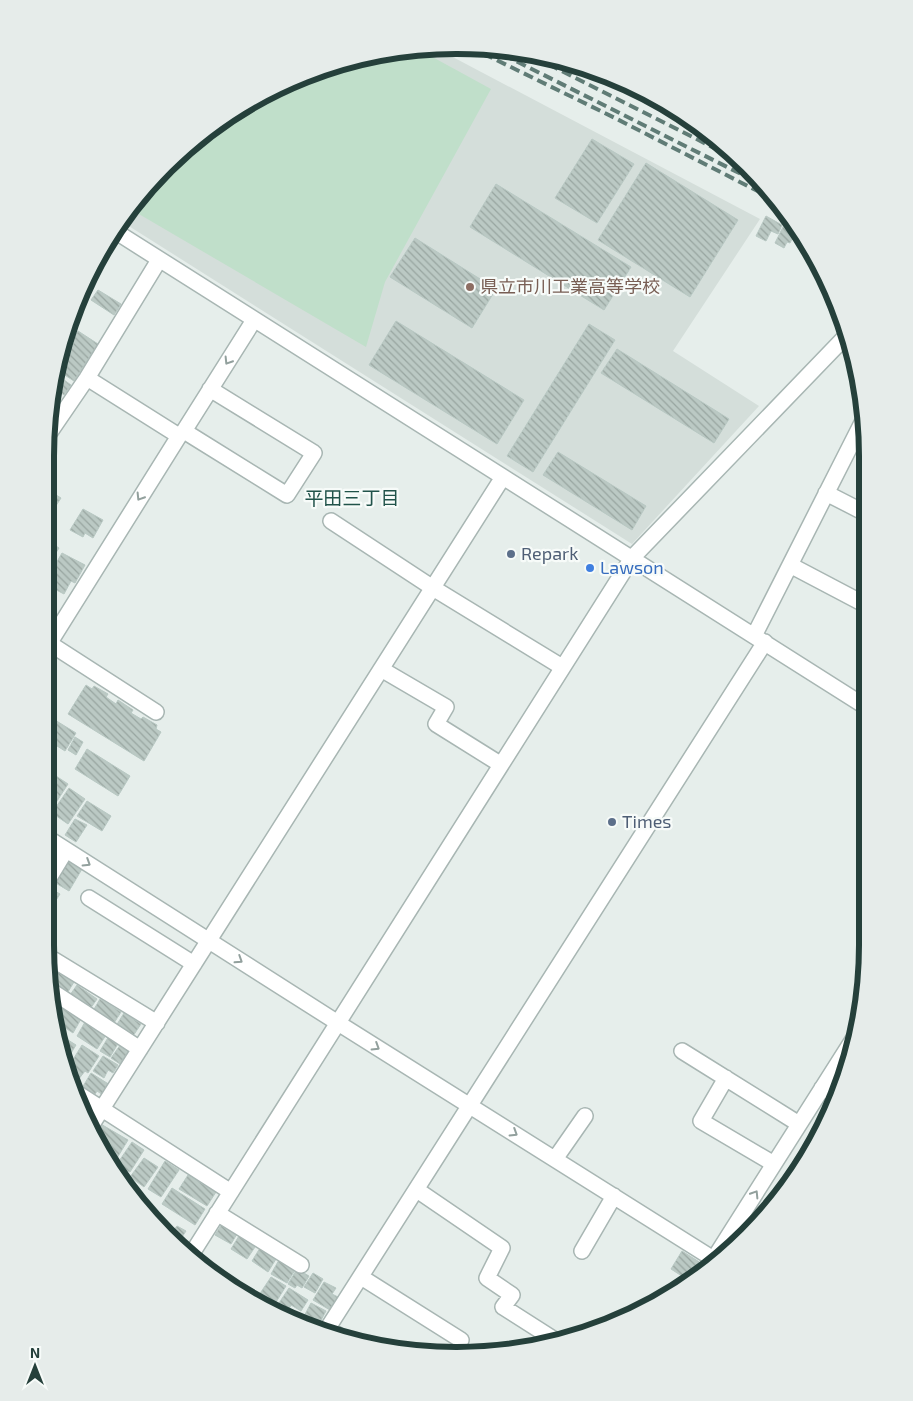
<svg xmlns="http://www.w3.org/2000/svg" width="913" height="1401" viewBox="0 0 913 1401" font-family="'Exo 2','Noto Sans JP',sans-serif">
<defs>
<pattern id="building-back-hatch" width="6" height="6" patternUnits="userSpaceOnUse" patternTransform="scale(1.25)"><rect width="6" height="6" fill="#bbc9c4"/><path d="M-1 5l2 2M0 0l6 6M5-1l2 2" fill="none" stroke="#98a5a0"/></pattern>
</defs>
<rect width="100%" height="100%" fill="#e6eeeb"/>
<path fill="#d4deda" d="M432,46l328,173 -87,132 86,55 -127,138 -508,-321 23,-38 59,-55 68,-42 76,-29z"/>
<path fill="#c0dfca" d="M416,48l75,41 -106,193 -19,65 -234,-137 15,-25 59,-55 68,-42 76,-29z"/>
<path fill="url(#building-back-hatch)" stroke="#b8c8c3" d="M592,139l42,25 -37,59 -42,-25z
M646,163l92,57 -48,77 -92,-57z
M496,184l135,83 -27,43 -134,-83z
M766,216l16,9 -4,9 -7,-3 -5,10 -10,-5z
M784,225l15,7 -4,9 -3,-2 -2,4 -3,-1 -3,6 -9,-5z
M415,238l81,51 -24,39 -82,-51z
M814,255l10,18 -15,-8z
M87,282l7,5 -6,11 -8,-5z
M98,290l23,14 -7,11 -23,-15z
M396,321l128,79 -27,44 -128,-79z
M589,324l26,16 -82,132 -26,-16z
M69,326l7,4 -14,22z
M78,331l20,13 -24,37 -17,-11 17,-28 -2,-1z
M617,349l112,70 -15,24 -113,-70z
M56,374l15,11 -7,10 -11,-8z
M52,391l6,4 -8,11 -1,-3z
M558,452l88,54 -14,24 -89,-55z
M48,490l13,8 -13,20z
M83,509l20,11 -10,18 -8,-5 -2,4 -13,-7z
M48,541l11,7 -12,19z
M62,553l23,12 -10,18 -4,-2 -7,13 -17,-9v-6z
M47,611l8,5 -8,14z
M86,685l6,4 2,-3 14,8 -2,3 10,7 2,-4 15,10 -2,3 10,6 2,-2 14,8 -1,4 5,3 -17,29 -76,-47z
M50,717l26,16 -11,18 -19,-12v-17z
M75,737l8,5 -7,13 -8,-5z
M87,749l43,27 -12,20 -43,-27z
M56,776l12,8 -22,34v-26z
M69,788l16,11 -17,25 -16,-11z
M87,801l24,15 -9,15 -25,-15z
M75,819l12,6 -11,17 -11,-7z
M46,845l11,6 -9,17 -2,-1z
M67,860l15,9 -13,22 -15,-9z
M45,884l4,2 -1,1 12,7 -7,11 -8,-5z
M45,902l8,4 -8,13z
M53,968l21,14 -8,13 -14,-9 -2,-13z
M77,985l20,14 -7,10 -20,-14z
M100,999l21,13 -7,11 -21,-12z
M59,1005l22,14 -8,14 -15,-10 -2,-13z
M124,1013l17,11 -8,12 -17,-10z
M85,1022l21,13 -9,14 -20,-13z
M60,1035l16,10 -11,18z
M109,1036l10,6 -9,15 -10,-6z
M121,1044l9,5 -10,15 -9,-6z
M82,1045l17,11 -11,17 -3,-2 -7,9 -12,-9z
M103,1056l15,9 -5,8 -5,-3 -4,8 -11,-7z
M91,1073l19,12 -7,10 -6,-4 -3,5 -12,-8z
M99,1123l29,17 -14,23 -6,-4 -14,-27z
M132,1142l12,8 -14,22 -3,-1 -4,6 -10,-7z
M144,1158l14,9 -14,20 -14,-10z
M165,1161l14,9 -18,27 -13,-8z
M188,1175l28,17 -9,14 -28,-17z
M172,1188l33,21 -10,16 -33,-21z
M151,1213l17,9 -2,4 8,4 3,-4 9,5 -4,6 3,2 -3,6z
M222,1224l15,10 -6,10 -16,-9z
M239,1236l16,11 -8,12 -16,-10z
M260,1248l16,11 -8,13 -16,-11z
M682,1251l22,14 -13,17 -20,-13z
M279,1260l16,10 -8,13 -16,-9z
M297,1269l12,7 -7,12 -5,-3 -2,3 -7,-4z
M313,1273l10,6 -8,14 -11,-6z
M271,1277l15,9 -13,21 -16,-9z
M324,1282l12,6 -4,6 6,3 -8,13 -17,-10z
M289,1288l19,12 -7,11 -10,-6 -2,4 -10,-6z
M311,1303l15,8 -7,13 -2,-2 -4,6 -12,-6z"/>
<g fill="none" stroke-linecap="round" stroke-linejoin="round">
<defs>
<path id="minor" d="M118,233l748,474
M87,378l92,58
M184,431l103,64 27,-42 -104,-64
M48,435l39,-57 72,-118
M826,493l41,21
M331,521l102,67 129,79
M790,565l76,40
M754,636l111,-219
M49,643l107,69
M47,647l132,-211 5,-5 70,-111
M381,669l65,38 -10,17 64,40
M46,837l292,186 377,237
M45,876l4,2 17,-28
M89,898l105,66
M54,960l103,63
M53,992l87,57
M682,1051l117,73
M726,1078l-25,43 73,43
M822,1088l16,9
M74,1091l157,101
M91,1126l412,-649
M555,1159l30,-43
M417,1190l85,58 -15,30 25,17 -9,12 55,35
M217,1213l84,52
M582,1251l32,-55
M191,1255l441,-697 216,-224
M710,1265l144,-227
M361,1277l100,63
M328,1328l14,10
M324,1334l441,-692"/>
</defs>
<use href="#minor" stroke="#a8b6b3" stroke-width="18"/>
<use href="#minor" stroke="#fff" stroke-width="15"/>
<path stroke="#607c76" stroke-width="4" stroke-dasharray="10 5" stroke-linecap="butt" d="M470,47l145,71 164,84
M490,48l273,137
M522,51l220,111
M570,62l138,71"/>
</g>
<defs><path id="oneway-chevron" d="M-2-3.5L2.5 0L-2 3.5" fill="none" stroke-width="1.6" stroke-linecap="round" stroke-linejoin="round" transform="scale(1.25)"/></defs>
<g stroke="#92a09d">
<use href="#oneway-chevron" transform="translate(228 361) rotate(122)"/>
<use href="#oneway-chevron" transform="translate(140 497) rotate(122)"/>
<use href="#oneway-chevron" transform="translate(87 863) rotate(32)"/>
<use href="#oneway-chevron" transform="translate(239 960) rotate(33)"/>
<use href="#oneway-chevron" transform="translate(376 1047) rotate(32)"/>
<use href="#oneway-chevron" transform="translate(514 1133) rotate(32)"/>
<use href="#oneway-chevron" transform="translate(755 1194) rotate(-58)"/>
</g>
<circle fill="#8d6e63" stroke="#f7fbf9" stroke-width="2" cx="470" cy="287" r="5"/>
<g fill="#5c6f8a" stroke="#f7fbf9" stroke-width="2">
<circle cx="511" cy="554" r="5"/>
<circle cx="612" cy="822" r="5"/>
</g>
<circle fill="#3f7fe0" stroke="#f7fbf9" stroke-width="2" cx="590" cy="568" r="5"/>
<g text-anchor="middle" stroke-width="4.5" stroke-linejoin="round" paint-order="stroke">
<g font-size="18" fill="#785e54" stroke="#f7fbf9" text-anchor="start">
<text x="480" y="293">県立市川工業高等学校</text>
</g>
<g font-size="18" fill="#4e5e75" stroke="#f7fbf9" text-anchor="start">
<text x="521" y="560">Repark</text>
<text x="622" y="828">Times</text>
</g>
<g font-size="18" fill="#366cbe" stroke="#f7fbf9" text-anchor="start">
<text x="600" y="574">Lawson</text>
</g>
<g font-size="19" fill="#21534a" stroke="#f7fbf9">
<text x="352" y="505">平田三丁目</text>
</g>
</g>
<path d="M0 0H913V1401H0ZM456 54H457A402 402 0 0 1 859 456V945A402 402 0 0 1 457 1347H456A402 402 0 0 1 54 945V456A402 402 0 0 1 456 54Z" fill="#e6ecea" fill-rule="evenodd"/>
<path fill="none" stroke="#25403b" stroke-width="6" d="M456 54H457A402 402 0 0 1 859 456V945A402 402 0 0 1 457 1347H456A402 402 0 0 1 54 945V456A402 402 0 0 1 456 54Z"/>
<g transform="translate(35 1366)" stroke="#f7fbf9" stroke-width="4" paint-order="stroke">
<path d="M0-4L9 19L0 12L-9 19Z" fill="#25403b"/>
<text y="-8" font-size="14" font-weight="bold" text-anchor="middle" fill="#25403b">N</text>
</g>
</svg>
